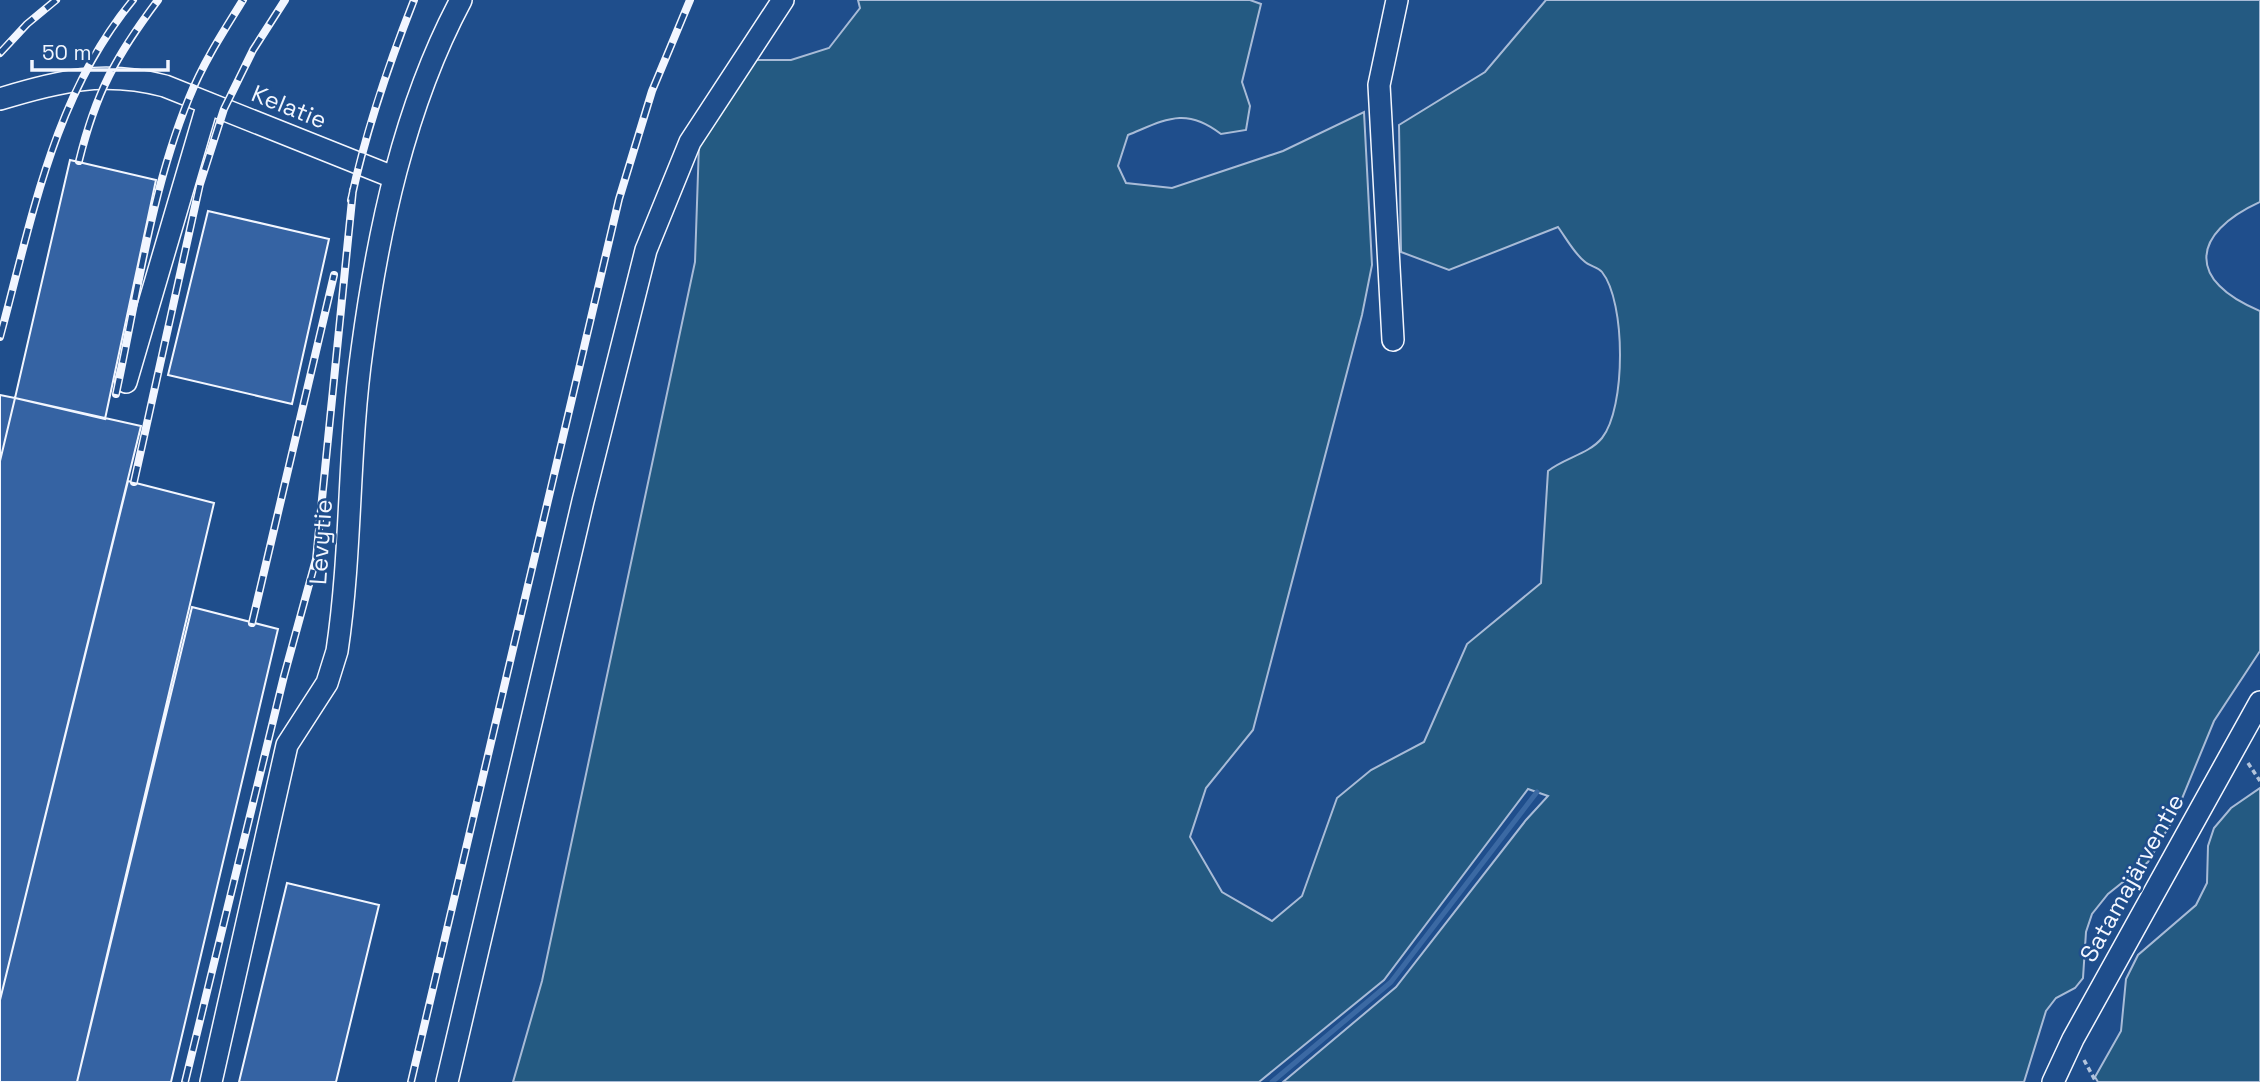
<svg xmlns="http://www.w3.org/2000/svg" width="2260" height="1082" viewBox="0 0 2260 1082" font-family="'Space Grotesk',sans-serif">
<rect width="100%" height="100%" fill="#1f4e8c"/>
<path fill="#245a82" stroke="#a8bbd7" stroke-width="2" d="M858,0h392l11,4 -19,78 8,24 -4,24 -25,4c-36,-28 -56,-14 -93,1l-10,31 8,17 46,5 111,-37 81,-39 8,153 -10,50 -109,415 -47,58 -16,49 32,55 50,29 30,-25 35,-98 34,-28 53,-28 43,-98 74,-61 7,-112c16,-13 41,-17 54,-33 24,-30 24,-136 0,-166 -4,-5 -13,-6 -18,-11 -10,-8 -18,-23 -26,-34l-109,43 -48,-18 -2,-127 86,-53 61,-72h714v202c-70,32 -73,79 0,109v340l-46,70 -40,97 -26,44 -40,32 -16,20 -6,18 -3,46 -8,10 -19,10 -10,13 -22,71h-741l113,-95 130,-167 22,-24 -20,-7 -144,191 -125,102h-746l29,-101 153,-719 4,-118 53,-84h39l38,-12 31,-40z
M2260,788v294h-162l-3,-5 26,-46 5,-52 12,-24 58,-50 11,-22 1,-37 6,-18 17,-20z"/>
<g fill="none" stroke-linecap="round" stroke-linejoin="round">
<path stroke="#3b69a3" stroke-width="5" d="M1272,1082l119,-100 146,-190"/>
</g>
<path fill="#3563a3" stroke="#f2f6ff" stroke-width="2" d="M70,160l86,20 -51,239 -90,-21z
M208,211l121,28 -37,165 -124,-29z
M0,395l15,3 -15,63z
M15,398l126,28 -141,574v-539z
M128,481l86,22 -137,579h-77v-82z
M192,607l86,22 -107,453h-94z
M287,883l92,22 -43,177h-97z"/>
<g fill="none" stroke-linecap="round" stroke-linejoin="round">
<defs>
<path id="minor" d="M0,99c59,-18 103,-29 165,-13l228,91
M1393,340l-14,-255 18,-85
M126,382l82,-279
M211,1082l76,-337 40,-62 10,-32c15,-100 11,-202 25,-301 16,-119 42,-243 99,-350
M447,1082l136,-581 63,-251 44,-108 93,-142
M2053,1082l20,-43 187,-337"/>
</defs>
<use href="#minor" stroke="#f2f6ff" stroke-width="24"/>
<path stroke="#b3c4dc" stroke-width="3.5" stroke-dasharray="5 3.5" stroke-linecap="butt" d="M2248,763l12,18
M2084,1060l12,22"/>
<use href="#minor" stroke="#1f4e8c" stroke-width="21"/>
<defs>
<path id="rail" d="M0,53l27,-29 29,-24
M79,161c17,-69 37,-105 79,-161
M351,200c15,-70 37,-134 63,-200
M0,337c32,-118 53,-240 133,-337
M116,394c21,-98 35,-203 73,-296 14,-35 34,-66 54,-98
M134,482l66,-298 24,-75 29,-59 32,-50
M252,623l82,-348
M185,1082l99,-406 32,-117 37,-369
M411,1082l208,-883 33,-108 38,-91"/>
</defs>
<use href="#rail" stroke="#f2f6ff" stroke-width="8"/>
<use href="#rail" stroke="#1f4e8c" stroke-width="5" stroke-dasharray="16" stroke-linecap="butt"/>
</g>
<g text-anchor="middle" stroke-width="5" stroke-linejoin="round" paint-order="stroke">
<g font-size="24" fill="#f2f6ff" stroke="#1f4e8c">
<text transform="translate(289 107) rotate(22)" y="8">Kelatie</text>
<text transform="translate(321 542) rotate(-86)" y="8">Levytie</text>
<text transform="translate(2132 878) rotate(-61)" y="8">Satamajärventie</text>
</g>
</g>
<path d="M32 60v10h136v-10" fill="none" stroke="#f2f6ff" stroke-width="3.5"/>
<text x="42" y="60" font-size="21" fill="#f2f6ff" stroke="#1f4e8c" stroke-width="5" paint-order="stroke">50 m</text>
</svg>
